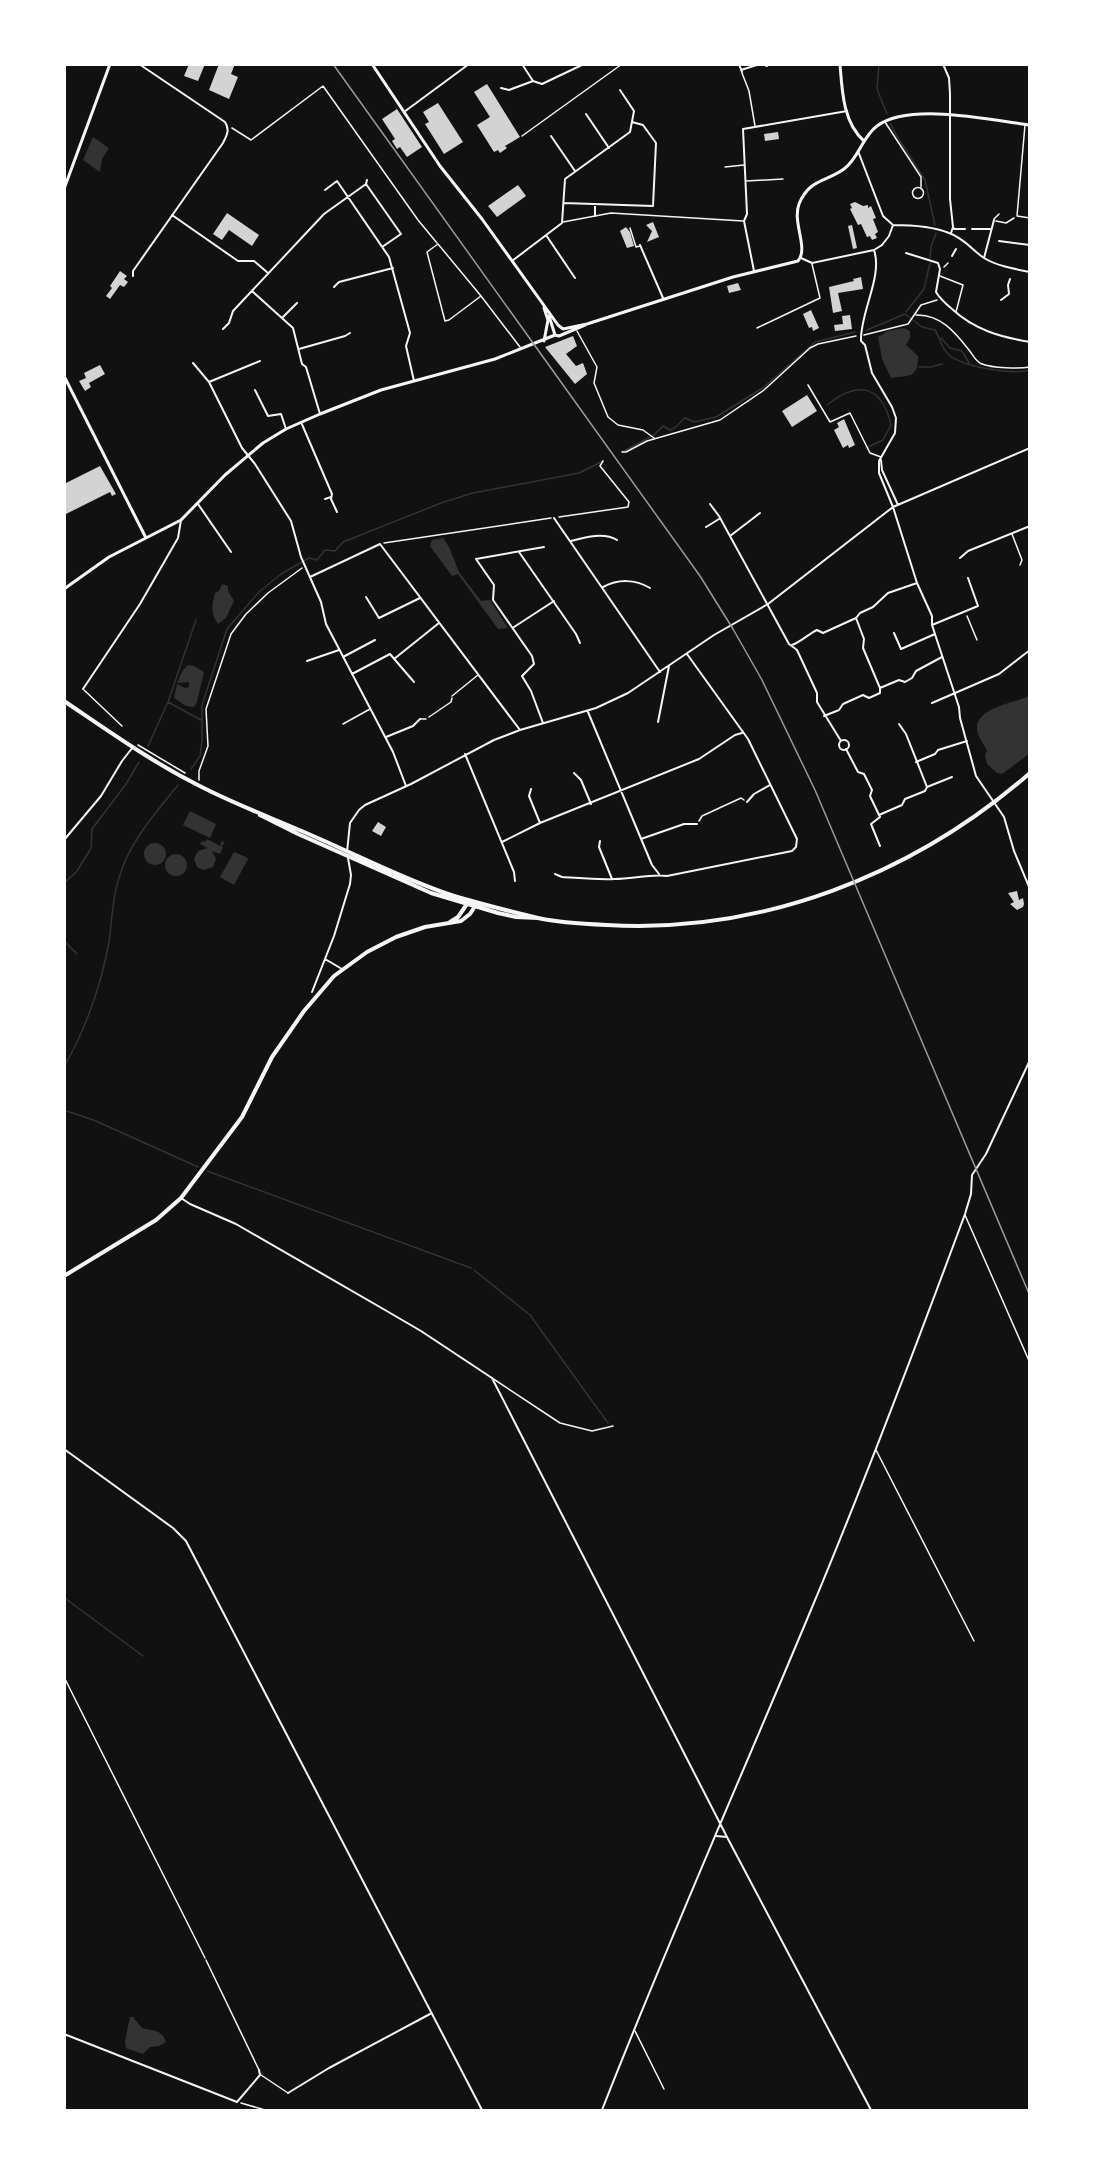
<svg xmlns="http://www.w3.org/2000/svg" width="1094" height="2175" viewBox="0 0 1094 2175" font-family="'Varela Round',sans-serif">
<rect width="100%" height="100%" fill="#111"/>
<path fill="#333" d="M93,137l16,11 -7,11 -2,13 -17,-12z
M904,328l6,3v7l-4,7 12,11c0,22 -7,19 -27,22l-9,-19 -4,-22 10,-6z
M443,538l6,9 10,25 22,29 9,-1 18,28 -10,1 -40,-55 -6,2 -22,-30 2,-6z
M222,584l6,2v5l6,10 -8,17 -8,6c-8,-10 -6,-19 -3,-31l4,-2z
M188,665l6,1 10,6 -7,30 -3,5 -8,-1 -12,-8 3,-14 8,4 4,-1v-5l-12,1 6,-13z
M1029,696v58l-27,20 -5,-1 -10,-9 -2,-9 2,-4c-3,-7 -10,-15 -10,-22 -2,-21 38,-26 52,-33z
M190,811l26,13 -6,14 -27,-13z
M207,839l13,7 2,-6 3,3 -4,3 2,1 -3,7 -8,-3 4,8 -3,8 -10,3 -6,-3 -3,-8 4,-8 10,-3 -8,-4 2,-3 3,1z
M144 854a11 11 0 1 1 22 0a11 11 0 1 1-22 0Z
M234,852l12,5 2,2 -14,26 -14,-8z
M165 865a11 11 0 1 1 22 0a11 11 0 1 1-22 0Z
M130,2017h3l9,11c10,3 20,1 24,14l-7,4 -9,1 -7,7 -17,-6 -1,-7z"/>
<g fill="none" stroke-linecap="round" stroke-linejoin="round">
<path stroke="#333" stroke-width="1.5" d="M879,64l-2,25 10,25
M891,124l4,9 30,47 10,45
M930,258l1,-11 5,-14
M906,312l18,-23 6,-26
M867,330l38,-16 17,13 13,3c5,8 6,17 13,24 13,13 65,21 82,16
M941,338l9,10 12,3 7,12
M919,367h12l11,-3
M827,405c31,-25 55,-20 64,20l-8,15 -17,8
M622,452l32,-17 9,-9 7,4c8,-2 9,-8 15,-12l9,4 22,-5 48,-30 51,-45 40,-10
M168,702l28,-82
M148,746l20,-44 33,18
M191,769l9,-13 2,-15v-36l25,-76 32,-37 22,-18 28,-16 8,2 8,-10 10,1 8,-9 98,-39 32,-10 106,-20 24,-12
M64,883l13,-12 14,-23 1,-19 34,-45 13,-22
M64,941l13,13
M64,1067c22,-39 37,-81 45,-125 3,-21 3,-44 10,-64 10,-36 36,-64 59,-93
M64,1110l32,11 102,46
M207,1171l264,97
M474,1270l56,45 78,108
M66,1599l77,57"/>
</g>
<path fill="#d3d3d3" d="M189,64h16l-7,17 -14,-5z
M219,64h16l-4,10 7,3 -9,22 -20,-9z
M487,84l33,53 -15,9 2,2 -7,5 -2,-3 -4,2 -17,-27 13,-8 -16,-25z
M438,103l25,39 -19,12 -19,-30 4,-2 -6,-10z
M397,109l25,38 -15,10 -7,-10 -3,2 -5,-8 3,-2 -13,-20z
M778,132l1,7 -14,2 -1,-7z
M518,185l8,11 -29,21 -9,-11z
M855,202l8,4 5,-1v3l3,-2 5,12 -3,1 5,13 -3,2 2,4 -5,2 -2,-4 -3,1 -6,-13 -3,1 -8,-16 2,-1 -2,-4z
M227,213l32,22 -7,11 -23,-16 -7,10 -9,-6z
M653,222l6,15 -12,5 5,-11 -6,-6z
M852,225l5,23 -4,1 -5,-23z
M626,227l4,5 4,14 -7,2 -7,-17z
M120,271l7,5 -3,3 4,3 -4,5 -4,-2 -10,14 -4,-3 6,-8 -2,-2z
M861,277l2,12 -25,4 4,18 -9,2 -4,-26 25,-6 -1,-2z
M738,283l3,7 -12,3 -2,-7z
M811,310l8,18 -6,3 -1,-4 -3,1 -6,-14z
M850,315l2,14 -17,2 -1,-6 9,-1 -1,-8z
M573,336l4,10 -11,8 10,12 7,-3 4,11 -12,10 -30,-37z
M100,365l5,9 -16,9 2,4 -6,4 -6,-10 7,-3 -2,-5z
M807,395l10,16 -25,16 -10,-16z
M844,419l11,26 -6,3 -1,-3 -5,3 -9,-18 5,-3 -2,-4z
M100,466l16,28 -4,2 -2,-4 -46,23v-31z
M378,822l8,5 -5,9 -9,-5z
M1017,891l2,9 4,-2 1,6 -1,3 -6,3 -7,-6 4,-2 -6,-9z"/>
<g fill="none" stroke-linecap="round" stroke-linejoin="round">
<path stroke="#f5f5f5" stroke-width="1.5" d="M232,128l19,12 72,-54 95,134 19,23
M996,221l10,2 8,-5
M944,267l4,-4
M916,315c24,-1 39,17 53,35 4,5 7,12 13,14 10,4 37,5 48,3
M577,331l20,36 -3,16 14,34 10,8 25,5 11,8
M864,335l44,-11 13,-19 16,-5
M622,452h4l21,-11 73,-21 44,-30 46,-42 8,-4 38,-8
M559,517l69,-10 1,-5 -29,-36 3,-5
M384,543l167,-25
M967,616l10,24
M429,717l22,-15 1,-4
M138,745l47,28
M199,780v-9l9,-25 -2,-37 25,-75 15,-20 22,-21 34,-25
M699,821l3,-5 39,-18 3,2
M64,1677l141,281
M241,2103l24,7"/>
<path stroke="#f5f5f5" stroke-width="1.5" d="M742,73l7,18 6,35
M885,122l36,55v10
M1025,125l-8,91 13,2
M522,136l100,-72
M725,167l19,-2
M746,181l37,-2
M912.5 193a5.5 5.5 0 1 1 11 0a5.5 5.5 0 1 1-11 0Z
M994,219l5,-5
M563,222l48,-9 132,8
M630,228l6,19 4,-1
M940,276l23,9 -7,27
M481,296l-32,24 -4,1 -18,-69 11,-8 43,52 39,51
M757,328l63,-30 -8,-34
M808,385l22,37 20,-9 20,40 11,4
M1012,534l10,26 -2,5
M84,690l38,36
M452,696l26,-21
M420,719h6
M343,724l27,-15
M965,1215l65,148
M492,1378l68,45 32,8 21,-5
M876,1450l98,191
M206,1960l53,110
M635,2031l29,58
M261,2075l27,18"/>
<path stroke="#f5f5f5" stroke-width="2" d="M858,151l25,65 10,9
M950,199l3,28 -2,6
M893,225c19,0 39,1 56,8 15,5 23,17 35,25 13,8 31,11 46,14
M953,227l1,2h11
M972,229h19
M999,241l31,4
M882,245l7,-9 4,-11
M952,256l4,-7
M984,258l10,-38
M1001,300l8,-6 -1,-9 2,-6"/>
<path stroke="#f5f5f5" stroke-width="2" d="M522,64l11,17 9,3 42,-20
M739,64l3,8
M762,64l5,2
M943,64l6,14 1,16v105
M741,70l19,-6
M501,88l8,2 24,-9
M404,112l65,-48
M586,114l23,34
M551,136l24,35
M366,184l35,50 -19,13
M325,190l12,-9 52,76 21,76 -4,13 8,35
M564,203l89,3 3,-63 -13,-18 -11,-3
M172,215l66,46h16l14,12
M595,216v-12
M546,235l29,43
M640,245l23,53
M874,250c9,27 -14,62 -13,91l4,4 7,28 20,34 4,11 -1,15 -16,28v12l14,34 24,76 15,33v9l27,82 1,11 16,58 28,41 10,34 16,38
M906,253l32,10 2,6 -4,23c4,7 10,12 16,17 23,21 48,28 78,33
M801,258l11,5 62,-13 8,-5
M512,261l50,-38 3,-44 65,-47 4,-21 -14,-21
M754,271l-10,-50 3,-7 -4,-85 104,-18
M133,276v-5l90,-128c4,-8 7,-13 2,-21l-86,-58
M334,287l5,-5 54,-14
M252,291l41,37 9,36 4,3 14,47
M282,318l15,-15
M223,329l6,-6 4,-12 91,-97 42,-30 1,-4
M299,349l46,-13 5,-3
M193,363l16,19 33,66 13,16 36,57 10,36 20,45 5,22 67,128 13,34
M209,382l51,-21
M255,390l13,26 13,-2 5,15
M301,422l31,72 -1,5 6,13
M881,460l1,10 16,35
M325,499l6,-2
M198,504l33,48
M710,504l9,12 70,128 8,6 20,43v9l24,39
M554,518l106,154
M706,527l13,-8
M730,536l30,-23
M571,541c15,-4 33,-9 46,-1
M519,552l57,82 4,9
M960,558l8,-7 62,-25
M310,577l70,-33 140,186
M603,587c15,-8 32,-8 47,1
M366,597l13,21 41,-20
M856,618l8,21 -1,9 17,40
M932,625l46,-19 -10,-28
M514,627l40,-26
M894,633l7,16 34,-15
M792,645c10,-4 15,-10 25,-15l6,3 33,-15 4,-5 13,-6 15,-14 29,-10
M343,657l32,-17
M394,659l45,-36
M307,661l32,-11
M352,674l38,-20 24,28
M83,689l57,-85 38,-66 3,-18
M932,703l67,-29 31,-24
M588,712l64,153 7,9
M824,716l15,-6 4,-6 20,-9 6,3 11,-5v-5l19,-8 6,2 7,-4 4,-7 26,-14
M658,722l11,-56
M543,723l-12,-32 -9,-15 12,-12 -2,-8 -39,-56 1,-15 -18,-26 68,-12
M386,737l27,-11 7,-7
M839 745a5 5 0 1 1 10 0a5 5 0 1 1-10 0Z
M846,749l12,23 6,2 8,16 -2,6 10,21 -9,7 9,22
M465,754l49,118 1,9
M916,762l19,-8 3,-4 29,-9
M574,773l7,7 10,24
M927,787l25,-10
M531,789l-2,7 11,27
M747,802l7,-8 16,-9
M879,815l23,-10 3,-6 20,-8 2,-4 -21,-53 -7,-10
M641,839l43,-15h13
M64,840l37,-44 21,-35 11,-14
M600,841l-1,6 13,32
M502,842l38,-19 159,-64 36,-24 7,-2
M347,852l3,-29 9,-13 6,-5 46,-21 83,-44 26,-10 76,-22 32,-15 86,-58 54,-31 125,-97 137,-59
M555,874l7,3c17,1 35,3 53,2 17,0 35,-5 52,-3l125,-25 4,-4 1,-8 -49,-100 -61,-85
M325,959l17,10
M312,992l22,-56 16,-52 1,-9 -3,-17
M181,1198l9,6 46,20 149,86 36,21 71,47 235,459 144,273
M64,1449l109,79 13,13 296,569
M716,1836l11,1
M64,2034l173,68 23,-27 -1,-5
M288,2093l41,-25 101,-54
M602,2110c65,-166 137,-328 206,-493 56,-133 107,-268 157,-403l6,-20 1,-19 14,-21 44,-94"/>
<path stroke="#f5f5f5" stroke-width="3" d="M372,64l68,102 42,53 76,106 5,4 24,-5 146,-47 65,-16c11,-13 -6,-38 1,-57 10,-25 27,-22 45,-35 15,-11 18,-32 33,-43 32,-24 114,-6 153,-1
M840,64c2,26 3,59 24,77
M64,189l46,-125
M549,316l6,19
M544,341l4,-21 -4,-12
M64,376l82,162
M64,589l45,-32 72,-37 44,-45 38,-32 23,-14 34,-15 61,-24 114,-31 60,-24 4,1 26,-11"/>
<path stroke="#f5f5f5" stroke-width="4" d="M64,701c43,29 85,59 130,82 41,22 84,37 126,56 43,19 86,41 131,56 29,9 58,16 87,23 22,5 46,6 69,7 155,9 306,-50 423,-152
M260,815l38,19 133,59 67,20 18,4 22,1
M450,922l8,-5 9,-13
M64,1276l92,-56 25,-22 61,-81 30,-60 32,-46 30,-35 33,-24 29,-15 29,-10 36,-6 9,-7 7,-11"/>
<path stroke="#9a9a9a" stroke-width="1.5" d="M333,64l367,512 33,53 29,51 53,110 215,506"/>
</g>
<rect width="1094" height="2175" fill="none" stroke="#ffffff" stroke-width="132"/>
</svg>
